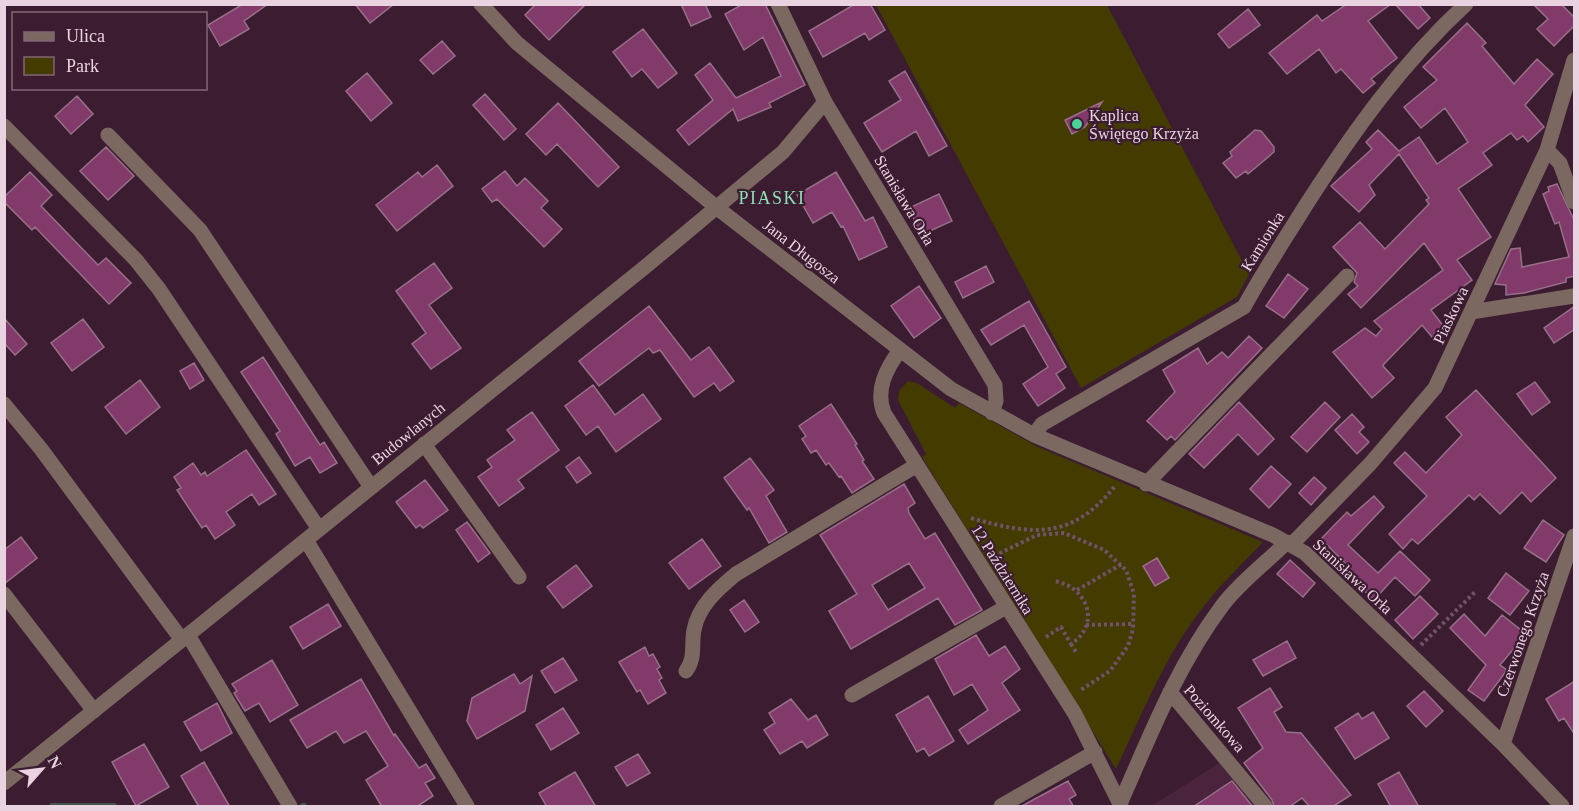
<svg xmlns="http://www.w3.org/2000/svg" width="1579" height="811" viewBox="0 0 1579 811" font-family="'Times New Roman',serif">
<rect width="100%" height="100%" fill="#3c1c31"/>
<path fill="#4a233d" d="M1225,759l31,47h-104z"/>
<path fill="#433b00" d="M876,5h231l142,269 -12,23 -156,91z
M908,381l9,2 38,25 4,-5 79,44 225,95c-22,23 -46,46 -65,72 -35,46 -57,103 -82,155l-194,-312 4,-3 -28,-54 1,-9z"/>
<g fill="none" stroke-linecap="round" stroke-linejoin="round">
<path stroke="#46544e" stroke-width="6" d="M52,806h62
M303,806h1"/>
</g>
<path fill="#823a6b" stroke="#977088" stroke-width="1.5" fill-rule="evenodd" d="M243,4h25l-24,17 5,8 -29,17 -12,-21z
M355,4h39l-24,19z
M536,4h50l-37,36 -24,-25z
M681,4h24l6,13 -20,9z
M743,4h22l40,81 -36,18 2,4 -33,14 -5,-12 -44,36 -12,-15 36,-30 -18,-25 15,-12 26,35 45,-22 -18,-39 -19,13 -19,-36z
M855,4h15l15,26 -16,10 -4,-7 -42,24 -14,-26z
M1347,4h44l-23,17 29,37 -26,21 4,4 -12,10 -22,-24 -5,4 -17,-24 -32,25 -18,-21 48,-38 5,6z
M1395,4h23l12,14 -12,11z
M1533,4h28l14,14v7l-21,21 -17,-17 11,-10z
M1248,9l12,16 -31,23 -11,-14z
M1467,23l19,20 -4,3 32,38 23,-25 16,15 -28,31 19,22 -16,15 -5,-6 -6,4 -6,-7 -28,20 9,12 -34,24 33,48 -34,23 15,20 -41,30 13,17 -12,10 -10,-12 -38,39 -1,2 11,12 -22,20 -39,-46 32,-24 11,8 6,-7 -8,-8 69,-51 -19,-27 -63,65 -13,-14 10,-8 -4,-4 3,-9 -24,-26 27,-25 25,27 44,-45 -3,-4 3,-2 -30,-44 -30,31 6,10 -16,17 -28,-26 41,-37 -6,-7 12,-12 21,21 20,-14 18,27 31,-22 -23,-34 -24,20 -17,-21 33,-27 -14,-13z
M643,29l34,44 -19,15 -16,-19 -10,8 -19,-25z
M442,41l13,15 -22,18 -13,-14z
M905,71l42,75 -18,10 -13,-25 -34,21 -18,-29 37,-23 -12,-19z
M367,73l25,30 -21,18 -25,-30z
M485,94l31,35 -12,11 -31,-35z
M77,96l16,18 -22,20 -16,-18z
M1102,102l-17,25 -13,7 -7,-14z
M558,103l61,64 -21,20 -41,-43 -11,11 -20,-21z
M1255,130l6,1 13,16v5l-26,22 -2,-3 -10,7 -13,-15 9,-7 -2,-4z
M106,147l28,29 -26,24 -28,-29z
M437,165l16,21 -56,45 -21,-26 42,-33 4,5z
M505,171l12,15 8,-8 23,23 -7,7 21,21 -18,18 -47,-48 -5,3 -10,-13z
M30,172l22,23 -11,11 57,59 8,-7 25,25 -22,21 -74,-77 -3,3 -28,-28v-5z
M836,172l29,49 8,-4 14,30 -28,13 -16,-34 -2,1 -9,-15 -19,11 -16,-28z
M1557,184l18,38v54l-9,2v4l-42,11 -18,2v-10l-11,-1 16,-35 9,-1 2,19 47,-10 -10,-35 -4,2 -12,-30 6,-3 -1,-4z
M939,194l13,27 -31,14 -12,-27z
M434,263l18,25 -23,17 32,43 -30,21 -19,-25 14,-11 -30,-42z
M986,266l8,16 -31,16 -8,-16z
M1288,274l20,15 -24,29 -18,-12z
M919,286l22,32 -27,20 -23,-32z
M1029,301l37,66 -10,7 9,14 -27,18 -15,-22 25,-17 -24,-42 -33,20 -10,-15z
M649,306l42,54 18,-13 25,34 -14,10 -6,-8 -20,14 -34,-47 -7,3 -4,-5 -50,38 -20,-25z
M1575,306v23l-21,14 -10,-15z
M4,318l23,26 -12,11 -11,-12z
M83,319l21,28 -32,24 -21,-28z
M1249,336l13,12 -87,92 -4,-4 -4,4 -20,-19 28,-29 -12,-22 35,-22 9,16 15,-12 6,6z
M263,357l57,88 4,-3 13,21 -17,10 -10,-16 -15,9 -19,-32 4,-3 -39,-59z
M194,363l10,17 -14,9 -10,-18z
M140,380l20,27 -34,27 -21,-27z
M1535,382l15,20 -18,13 -15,-21z
M593,385l22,30 28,-21 18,25 -45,33 -18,-26 -12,9 -21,-29z
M1476,390l80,88 -25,24 -9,-10 -22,22 -20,-20 -6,6 -5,-5 -51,49 -6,-5 -9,10 -14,-15 38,-38 -33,-33 11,-11 21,21 36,-38 -16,-18z
M1239,402l35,37 -16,16 -20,-21 -34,34 -15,-14z
M1325,402l15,15 -33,35 -16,-15z
M831,404l26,40 -2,1 9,15 -2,1 12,18 -22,14 -11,-17 -2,1 -10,-14 -3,2 -10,-15 -5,3 -9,-14 4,-3 -7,-10z
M532,412l27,38 -41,30 6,8 -25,18 -21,-29 14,-10 -5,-7 28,-20 -8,-10z
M1352,414l12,13 -5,5 10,10 -12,12 -22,-24z
M246,450l30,44 -17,11 -7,-11 -26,18 9,13 -20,14 -9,-14 -4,3 -25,-38 4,-2 -7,-11 19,-14 8,12 4,-3 2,4z
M579,457l12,16 -14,10 -11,-16z
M750,458l24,32 -8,6 21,36 -18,11 -20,-35 -2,2 -23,-32z
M1271,466l20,18 -22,24 -19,-19z
M1314,477l12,11 -15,17 -12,-12z
M425,480l23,30 -25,18 -3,-3 -4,3 -20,-26z
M904,484l11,19 -7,5 1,5 16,26 10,-6 47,77 -27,15 -17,-27 -87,51 -22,-38 28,-17 -37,-59zM909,563l16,25 -37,22 -16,-25z
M1374,496l10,11 -36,38 30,28 22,-22 30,29 -15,16 -20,-19 -21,23 -29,-27 5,-5 -29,-29 26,-27 4,4z
M1543,520l21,15 -18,27 -22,-14z
M467,522l23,31 -12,9 -22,-32z
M21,537l16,21 -33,26v-34z
M702,539l19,27 -32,23 -20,-26z
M1157,558l12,20 -14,8 -12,-20z
M1290,560l25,23 -12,14 -26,-23z
M576,565l16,21 -29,22 -16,-21z
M1506,573l23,18 -19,24 -22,-17z
M1420,596l18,18 -25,25 -18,-19z
M744,600l15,22 -14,10 -15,-22z
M328,604l13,22 -38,23 -13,-22z
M1464,614l21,22 17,-21 24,19 -26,31 7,5 -23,31 -16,-11 18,-25 -36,-37z
M976,635l13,21 16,-10 15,23 -18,14 18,27 -52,34 -9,-14 29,-20 -16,-26 -18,11 -19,-36z
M1287,641l9,17 -33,18 -10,-16z
M645,647l4,9 4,-2 7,13 -3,2 5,9 -3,2 7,13 -18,11 -8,-14 -3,2 -18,-30z
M563,658l14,22 -22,13 -14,-22z
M272,660l26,45 -28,17 -11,-19 -14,8 -11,-18 3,-2 -5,-7z
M514,674l6,10 12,-8 -7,35 -48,28 -10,-18 5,-23z
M361,679l33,57 1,-2 24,34 7,-4 9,14 -10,5 8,13 -17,11h-34l-16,-27 22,-14 -22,-35 -22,12 -8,-12 -29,17 -17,-28z
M1575,681v54l-11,-17 -5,3 -13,-22z
M1270,688l12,19 -8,5 12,20 15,1 50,62 -19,12h-22l-8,-9 -13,9h-15l-2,-7 -28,-37 19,-15 -25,-40z
M1424,691l19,20 -17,16 -19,-21z
M928,696l26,45 -25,15 -5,-8 -7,4 -21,-37z
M791,699l17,21 8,-5 12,20 -21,13 -5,-7 -22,13 -16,-24 11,-7 -6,-10z
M217,703l15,30 -31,18 -17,-29z
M563,708l16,25 -28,17 -15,-25z
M1373,712l16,26 -34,21 -20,-31 23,-15 4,6z
M144,744l25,43 -33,19 -24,-44z
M638,754l12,19 -23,13 -12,-19z
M204,762l26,45h-31l-18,-31z
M575,772l21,35h-49l-8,-14z
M1399,772l20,35h-28l-13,-23z
M1068,781l8,14 -7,4 5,8h-54z
M1232,781l21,26h-60z"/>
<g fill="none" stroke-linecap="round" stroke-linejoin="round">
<path stroke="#705366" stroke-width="4" stroke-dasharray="3 3" stroke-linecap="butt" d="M971,518c61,17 100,23 144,-32
M994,556l43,-21 27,-2 40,17 22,20 8,24 -1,35 -5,17 -18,25 -31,20
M1077,590l45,-26
M1086,625l47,-1
M1046,637l15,-10 10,17c31,-20 16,-58 -17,-63
M1071,644l6,10
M1421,645l55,-54"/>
<path stroke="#7b6861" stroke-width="15" d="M481,4l36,39 199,164 235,182 83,46 239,100 32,18 198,191 59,62
M778,4l47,98 170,283 1,16 -4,12
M4,126l132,134 23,29 160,240
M108,135l92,95 171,257
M1547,150l13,13 14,39
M1471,312l103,-16
M900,350c-14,19 -25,40 -16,63l191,301 46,92
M4,404l37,45 141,191
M1034,435l8,-11 202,-117c19,-35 41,-68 62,-102 47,-73 96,-142 160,-201
M424,444l95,133
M1146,484l201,-208
M306,540l161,266
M1292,544l78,-80 65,-76 112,-238 27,-90
M4,594l90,117
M188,635l102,171
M686,671c10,-14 5,-26 8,-41 4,-24 25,-42 42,-56l181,-109
M1170,692l95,114
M852,695l154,-88
M1503,744l71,-208
M4,783l641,-516 138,-115 42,-50
M1120,804c30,-68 57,-138 102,-198 18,-24 44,-43 65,-64
M1001,806l94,-54"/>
</g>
<circle fill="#4dd39a" stroke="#3c1c31" stroke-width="2" cx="1077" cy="124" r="6"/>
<g text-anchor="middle" stroke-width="4.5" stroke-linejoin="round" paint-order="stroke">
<g font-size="16" fill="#e9d3e0" stroke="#3c1c31" text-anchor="start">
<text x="1089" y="121">Kaplica<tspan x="1089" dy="18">Świętego Krzyża</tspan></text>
</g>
<g font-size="16" fill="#e9d3e0" stroke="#3c1c31">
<text transform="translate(905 200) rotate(59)" y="6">Stanisława Orła</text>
<text transform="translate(1262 241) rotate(-58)" y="6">Kamionka</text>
<text transform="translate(802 251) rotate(38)" y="6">Jana Długosza</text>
<text transform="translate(1450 315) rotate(-65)" y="6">Piaskowa</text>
<text transform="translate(408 433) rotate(-39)" y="6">Budowlanych</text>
<text transform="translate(1003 569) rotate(58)" y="6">12 Października</text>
<text transform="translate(1353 576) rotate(43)" y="6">Stanisława Orła</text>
<text transform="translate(1522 634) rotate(-71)" y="6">Czerwonego Krzyża</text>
<text transform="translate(1215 718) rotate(49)" y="6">Poziomkowa</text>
</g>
<g font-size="18" letter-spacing="1.5" fill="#8ddfb6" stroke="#3c1c31">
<text x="772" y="204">PIASKI</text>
</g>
</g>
<rect width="1579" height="811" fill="none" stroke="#e9d3e0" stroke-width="12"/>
<rect x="12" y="12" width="195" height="78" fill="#3c1c31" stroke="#816577" stroke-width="1.5"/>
<rect x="24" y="32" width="30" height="9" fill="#7b6861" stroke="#816577" stroke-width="1.5"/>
<text x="66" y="42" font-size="18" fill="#e9d3e0">Ulica</text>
<rect x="24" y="57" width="30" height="18" fill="#433b00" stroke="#816577" stroke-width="1.5"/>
<text x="66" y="72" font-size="18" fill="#e9d3e0">Park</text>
<g transform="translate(42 769) rotate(62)" stroke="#3c1c31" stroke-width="4.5" paint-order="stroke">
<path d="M0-4.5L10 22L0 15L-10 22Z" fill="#e9d3e0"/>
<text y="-9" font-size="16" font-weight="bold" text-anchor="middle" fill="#e9d3e0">N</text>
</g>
</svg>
